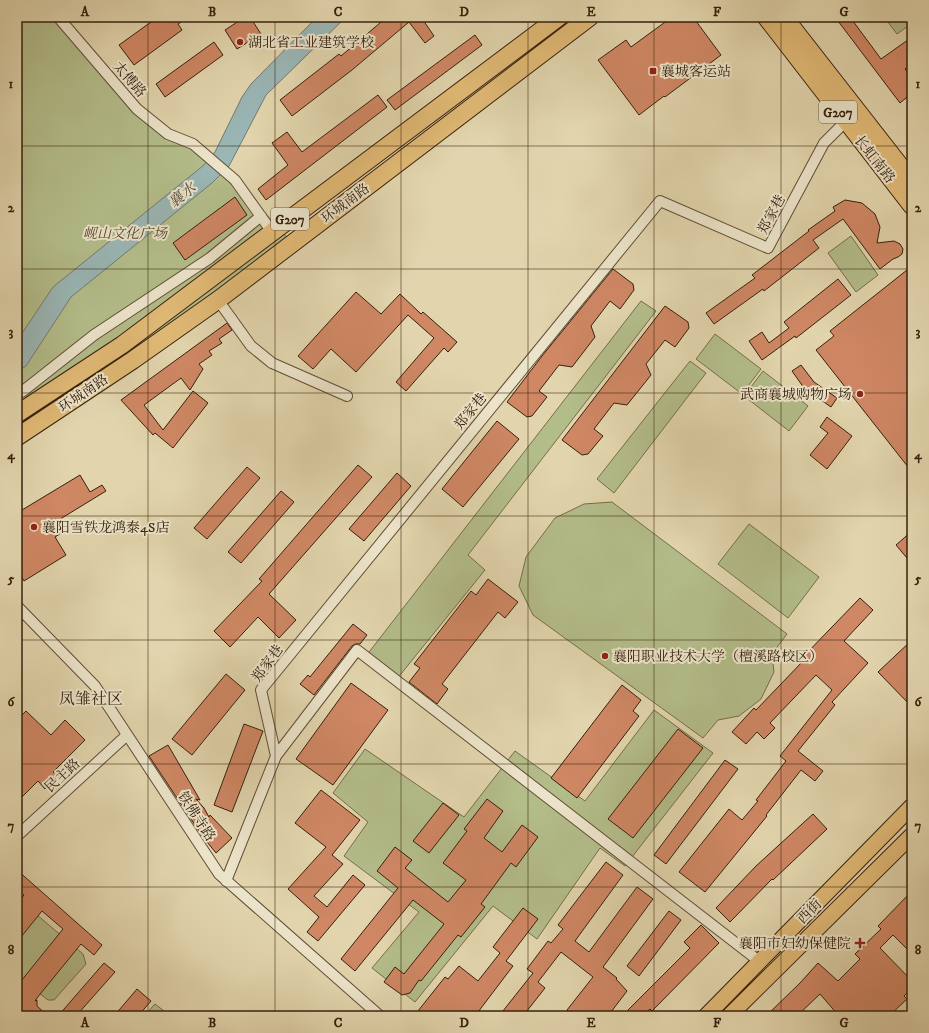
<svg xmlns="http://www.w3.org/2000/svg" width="929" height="1033" viewBox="0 0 929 1033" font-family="'IM FELL DW Pica','Noto Serif SC',serif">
<rect width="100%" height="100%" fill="#e2d5ad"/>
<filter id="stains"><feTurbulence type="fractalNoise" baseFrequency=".005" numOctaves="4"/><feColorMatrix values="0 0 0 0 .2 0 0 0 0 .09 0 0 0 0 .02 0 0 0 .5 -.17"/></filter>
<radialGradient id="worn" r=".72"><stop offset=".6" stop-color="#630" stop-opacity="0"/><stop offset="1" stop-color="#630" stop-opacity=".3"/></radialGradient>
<path fill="#b3bd8a" stroke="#746e4c" d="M17,17h41l79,92 31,25 17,4 50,42 57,63 -275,194z
M884,17h28v6l-15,11z
M851,236l27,39 -22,17 -28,-39z
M641,301l15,10 -188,244 17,15 -89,110 -30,-24z
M715,334l46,35 -19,25 -46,-35z
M690,361l16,12 -92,120 -17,-14z
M763,371l45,35 -19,25 -45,-35z
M612,502l175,132 -15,20 2,18 -13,27 -22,17 -21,4 -15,18 -170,-123 -14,-29 7,-29 29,-39 29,-14z
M749,524l70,53 -31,41 -70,-54z
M654,710l59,43 -88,113 -25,-18 -63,91 -44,-33 -78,96 -43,-34 47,-56 -75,-56 24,-34 -35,-29 32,-44 99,68 51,-66 70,50z
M17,898l66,56 3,10 -32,36h-6l-31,-24z
M155,1004l13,10 -1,2h-23z"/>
<path fill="#9ab6b5" stroke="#727a72" d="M317,17h29l-80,78 -37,71 -17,17 -141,114 -45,69 -9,6v-31l36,-54 151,-122 11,-13 27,-55 9,-13z"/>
<path fill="#cf8764" stroke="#36200d" d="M158,17h31l-11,7 4,6 -48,35 -15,-20z
M245,17h5l11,17 -24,15 -12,-19z
M387,17h34l13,19 -9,7 -16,-21 -57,48 -60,46 -12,-16 59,-46 2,2z
M672,17h21l28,38 -56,42 -1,-1 -25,19 -41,-55 28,-20 5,7z
M835,17h15l31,42 31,-22v27l-7,5 7,9v15l-12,10z
M475,35l7,10 -87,65 -8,-10z
M214,42l9,13 -58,42 -9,-13z
M378,95l9,12 -121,93 -8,-11 30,-24 -16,-22 15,-11 15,20z
M235,197l12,18 -62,45 -12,-17z
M845,200l17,3 13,11 5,13 -3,16 17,-2 6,3 3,5 -1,5 -4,3 -5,2 -13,10 -37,-50 -30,21 6,8 -55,43 -1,-2 -49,35 -8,-11 49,-35 -3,-3 57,-44 -1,-1 27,-19 -2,-4z
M613,269l20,15 1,6 -14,19 -10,-8 -19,25 4,11 -23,30 -13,-2 -20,26 8,6 -15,19 -5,1 -20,-15 35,-46z
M907,270l5,7v195l-96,-122 18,-14 -4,-5z
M838,279l13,16 -55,43 -1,-2 -33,24 -13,-19 13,-9 7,11 20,-15 -5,-6z
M356,292l25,22 19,-20 21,20 2,-2 34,30 -9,10 -4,-4 -38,43 -10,-9 38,-44 -26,-23 -52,57 -25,-23 -18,20 -15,-13z
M665,306l23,16 1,6 -14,19 -10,-7 -19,24 5,11 -24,30 -13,-2 -20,26 9,7 -15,18 -6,1 -20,-15z
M227,323l5,7 -13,9 3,4 -13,8 3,4 -13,9 4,5 -13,21 -9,-12 -37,27 19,25 30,-39 15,12 -35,45 -18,-15 -2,2 -32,-35z
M801,365l13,17 23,16 -6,9 -27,-19 -12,-17z
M827,417l25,19 -25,33 -17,-14 18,-22 -8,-6z
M497,421l22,18 -56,68 -21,-18z
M358,465l14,12 -103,117 27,26 -17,18 -21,-21 -28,30 -16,-16 48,-50 -3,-2z
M247,467l13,11 -53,61 -13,-11z
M397,473l14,13 -47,55 -15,-12z
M80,475l10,17 12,-7 4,6 -49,30 6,11 -8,5 11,18 -42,26 -7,-12v-56z
M281,491l13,11 -53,61 -13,-11z
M912,531v33l-16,-19z
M488,579l30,23 -13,16 -7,-6 -56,72 6,5 -11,15 -28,-22 11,-14 -6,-4 57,-73 5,4z
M860,598l13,12 -29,31 24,22 -36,39 3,3 -37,46 25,20 -8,10 -14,-11 -35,45 1,1 -62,76 -26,-20 50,-63 13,11 16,-19 -2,-1 30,-39 -6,-5 52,-66 -16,-15 -46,48 5,5 -11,11 -7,-7 -11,12 -14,-12 22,-24 2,2 48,-50 -2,-2z
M353,624l14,11 -7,9h-5l-3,2 -38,49 -14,-11 8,-9 2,2z
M912,640v67l-34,-35z
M226,674l19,16 -53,65 -20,-16z
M351,683l37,27 -55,75 -37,-26z
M622,685l19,15 -8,11 6,5 -62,82 -26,-20z
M26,711l25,24 14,-15 20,20 -32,32 5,4 -13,13 -7,-8 -21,21v-82z
M244,724l19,7 -31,81 -18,-7z
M678,729l25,19 -70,90 -25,-19z
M168,745l32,55 -4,-1 8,9 5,9 1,-2 22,23 -16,15 -13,-16 -54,-81z
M725,760l13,9 -72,95 -12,-9z
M321,790l39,30 -28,35 11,9 -29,32 13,11 26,-32 12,10 -47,56 -11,-9 12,-15 -31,-28 38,-42 -31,-24z
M487,799l16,12 -19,27 18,14 20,-27 16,12 -22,30 -5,-4 -30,41 4,3 -24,30 -3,-2 -37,46 -2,-1 -9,13 -8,2 -18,-13 11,-15 9,7 40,-50 -31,-24 -58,71 -14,-12 57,-71 -21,-17 18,-24 17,13 -7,8 43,34 18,-22 -23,-17 24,-32 -3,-2z
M443,803l16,12 -30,38 -16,-12z
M813,814l14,15 -54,51 -1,-1 -42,43 -14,-14 40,-42z
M606,862l17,13 -48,66 14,11 48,-65 16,12 -50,68 14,11 -1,1 11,12 -19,25h-34l-7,-6 26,-33 -32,-25 -23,30 7,6 -22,28h-24l34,-43 -6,-4 21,-28 3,2 12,-14 -5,-4z
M17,870l85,75 -8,10 -13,-11 -44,54 -2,3 2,-1v6l11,10h-31v-30l46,-57 -21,-18 -25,31v-38l7,-9 -7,-6z
M912,891v55l-4,4 -15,-15 -13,13 32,33v7l-8,8 3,3 -18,17h-50l-19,-22 -23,22h-31l34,-33 18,-20 20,18 22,-22 -5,-5 26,-25 -3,-3z
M523,908l15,11 -32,42 7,5 -38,50h-61l31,-39 3,2 11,-13 19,15 22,-28 -7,-6z
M669,911l12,9 -42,56 -12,-10z
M701,925l18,18 -67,68 -2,-2 -8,7h-20l68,-68 -6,-6z
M104,963l11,9 -39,44h-18z
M137,989l14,12 -13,15h-24z"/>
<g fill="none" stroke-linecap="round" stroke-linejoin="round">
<defs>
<path id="street" d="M58,17l79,92 31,25 25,10 42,36 37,52
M218,300l33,46 21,17 75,33
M17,394l6,-3 71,-56 116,-77 51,-42
M17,606l78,80 124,188 161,142
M276,756l81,-106 402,311
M17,836l110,-101
M226,881l50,-125 -15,-66 399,-489 108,47 56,-105 22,-22"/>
<path id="primary" d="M706,1016l206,-210
M729,1016l183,-181"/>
<path id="highway" d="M766,17l146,189
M784,17l128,164
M17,414l105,-69 437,-328
M17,437l116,-77 85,-60 372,-283"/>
</defs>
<use href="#street" stroke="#614d35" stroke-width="12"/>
<use href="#primary" stroke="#36200d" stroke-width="17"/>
<use href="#highway" stroke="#36200d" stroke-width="19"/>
<use href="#street" stroke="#ece4ca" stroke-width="10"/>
<use href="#primary" stroke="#e1ba76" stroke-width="15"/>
<use href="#highway" stroke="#e1ba76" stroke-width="17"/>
</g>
<path fill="none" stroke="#36200d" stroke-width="1" stroke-opacity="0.55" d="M148,17v999M275,17v999M401,17v999M528,17v999M654,17v999M781,17v999M17,146h895M17,269h895M17,393h895M17,516h895M17,640h895M17,764h895M17,887h895"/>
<g fill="#8f2418" stroke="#ece4ca" stroke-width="1.5">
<circle cx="240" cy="42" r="4"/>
<rect x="649" y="67" width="8" height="8" rx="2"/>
<circle cx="860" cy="394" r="4"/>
<circle cx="34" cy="527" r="4"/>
<circle cx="605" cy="656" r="4"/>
<path d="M858 937h4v4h4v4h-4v4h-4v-4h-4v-4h4z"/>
</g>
<g text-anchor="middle" stroke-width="4" stroke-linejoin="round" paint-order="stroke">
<g fill="#ece4ca" stroke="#6d5b46" stroke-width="1">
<rect x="819" y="101" width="38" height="22" rx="3"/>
<rect x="271" y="208" width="38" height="22" rx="3"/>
</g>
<g font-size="13" font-weight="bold" fill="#36200d">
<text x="838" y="117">G207</text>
<text x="290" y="224">G207</text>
</g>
<g font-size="14" fill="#36200d" stroke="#ece4ca" text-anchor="start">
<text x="248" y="47">湖北省工业建筑学校</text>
<text x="661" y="76">襄城客运站</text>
<text x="852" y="399" text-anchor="end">武商襄城购物广场</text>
<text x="42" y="532">襄阳雪铁龙鸿泰4S店</text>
<text x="613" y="661">襄阳职业技术大学（檀溪路校区）</text>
<text x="851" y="948" text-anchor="end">襄阳市妇幼保健院</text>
</g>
<g font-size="14" fill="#36200d" stroke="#ece4ca">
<text transform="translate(130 79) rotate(49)" y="5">太傅路</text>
<text transform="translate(875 159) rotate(52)" y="5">长虹南路</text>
<text transform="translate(345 203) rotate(-37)" y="5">环城南路</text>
<text transform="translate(771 214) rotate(-62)" y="5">郑家巷</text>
<text transform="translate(83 393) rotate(-34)" y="5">环城南路</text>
<text transform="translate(470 411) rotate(-51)" y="5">郑家巷</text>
<text transform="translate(267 663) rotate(-54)" y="5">郑家巷</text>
<text transform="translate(62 775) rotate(-43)" y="5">民主路</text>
<text transform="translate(197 816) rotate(57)" y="5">铁佛寺路</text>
<text transform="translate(809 911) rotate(-45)" y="5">西街</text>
</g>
<g font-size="14" font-style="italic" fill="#55472c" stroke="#ece4ca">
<text x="125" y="238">岘山文化广场</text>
</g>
<g font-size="15" font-style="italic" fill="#544d3f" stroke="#ece4ca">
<text transform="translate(182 195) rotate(-39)" y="5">襄水</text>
</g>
<g font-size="16" fill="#36200d" stroke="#ece4ca">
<text x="91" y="704">凤雏社区</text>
</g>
</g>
<rect width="929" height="1033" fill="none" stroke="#e2d5ad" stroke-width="44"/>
<rect x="22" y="22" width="885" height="989" fill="none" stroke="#36200d" stroke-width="1.5"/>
<g font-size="13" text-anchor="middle" font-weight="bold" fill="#36200d">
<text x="85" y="16">A</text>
<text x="212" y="16">B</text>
<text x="338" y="16">C</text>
<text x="464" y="16">D</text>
<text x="591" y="16">E</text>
<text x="717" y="16">F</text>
<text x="844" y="16">G</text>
<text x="11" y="88">1</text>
<text x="918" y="88">1</text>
<text x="11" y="212">2</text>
<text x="918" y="212">2</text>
<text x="11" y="336">3</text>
<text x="918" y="336">3</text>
<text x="11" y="459">4</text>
<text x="918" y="459">4</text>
<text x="11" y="583">5</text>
<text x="918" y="583">5</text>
<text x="11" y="706">6</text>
<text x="918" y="706">6</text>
<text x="11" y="830">7</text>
<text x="918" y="830">7</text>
<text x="11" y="954">8</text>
<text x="918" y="954">8</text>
<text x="85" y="1027">A</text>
<text x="212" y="1027">B</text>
<text x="338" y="1027">C</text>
<text x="464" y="1027">D</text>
<text x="591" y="1027">E</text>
<text x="717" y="1027">F</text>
<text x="844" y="1027">G</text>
</g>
<rect width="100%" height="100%" filter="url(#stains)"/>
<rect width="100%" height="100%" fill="url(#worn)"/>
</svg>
